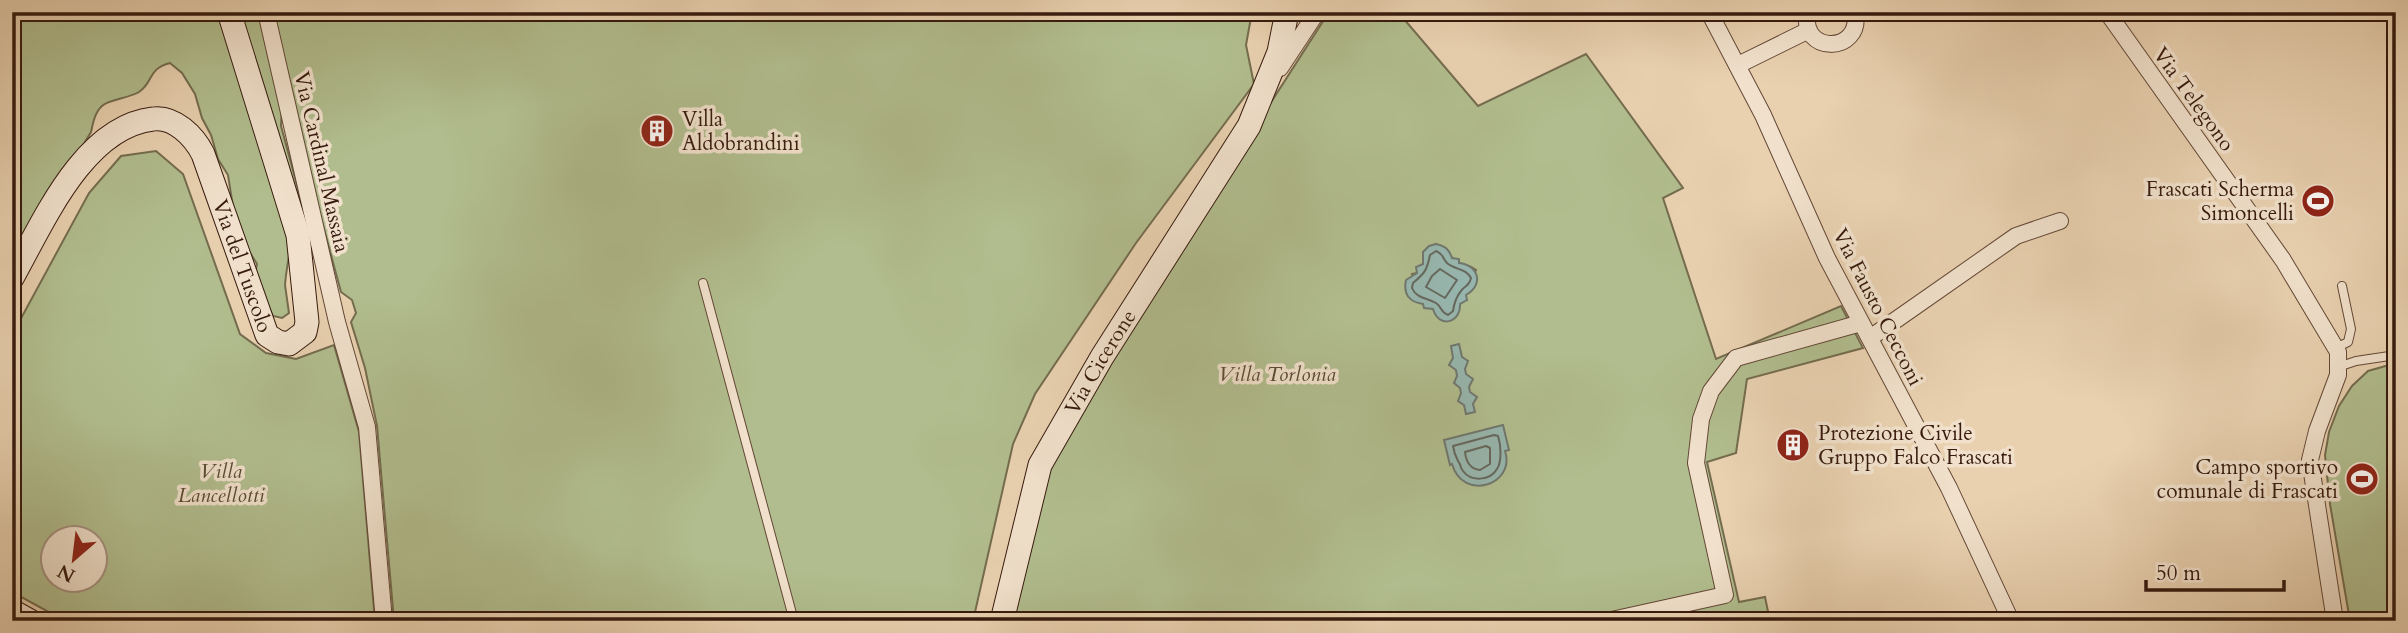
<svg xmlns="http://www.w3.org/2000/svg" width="2408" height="633" viewBox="0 0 2408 633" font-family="Cardo,serif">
<rect width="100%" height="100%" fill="#e9d1b0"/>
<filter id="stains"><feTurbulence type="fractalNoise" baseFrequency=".00286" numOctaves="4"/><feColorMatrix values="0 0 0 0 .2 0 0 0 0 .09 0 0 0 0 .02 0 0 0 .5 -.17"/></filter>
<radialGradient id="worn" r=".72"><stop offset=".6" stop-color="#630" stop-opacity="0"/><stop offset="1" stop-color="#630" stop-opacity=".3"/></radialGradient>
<path fill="#b1bd8e" stroke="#746c4e" stroke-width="2" fill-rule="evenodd" d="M12,12h1240l-6,33 8,39 -118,159 -101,151 -22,50 -40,177h-579l-17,-195 -12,-58 -14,-46 5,-9 -4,-13 -11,-8 -63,-233 4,47 -1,20 17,63 4,36 -11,17 -5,33 -1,10 4,28 -7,5 -9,-2 -19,-38 3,-14 -8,-13 -15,-38 -6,-38 -10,-16 -7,-24 -9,-17 -7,-24 -13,-21 -12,-10c-23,6 -16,19 -31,29 -10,6 -31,8 -37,14 -7,6 -9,17 -11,26l-79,131z
M1329,12h69l80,94 108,-52 97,134 -20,10 53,161 125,-53 22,42 -116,31 -11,74 -29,9 32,140 26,-5 5,24h-758l32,-150 68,-121zM1436,244c15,4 12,15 23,19 7,3 10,1 17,7l-16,34 -27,5 -10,-5 -11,-30 5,-1z
M156,151l27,23 57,160 26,19 30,6 38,-14 25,87 16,189h-310l-53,-29v-257l77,-142 32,-37zM52,538h42v42h-42z
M2396,363v258h-46l-20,-117 -5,-49 4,-23 10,-26 13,-20 16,-15z"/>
<path fill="#97b7af" stroke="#70786f" stroke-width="2" d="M1436,244c9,2 13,5 16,14l7,1v4c20,2 25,22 7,32l1,5 -7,4c1,19 -21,25 -27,5l-9,-1 -1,-4c-14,-2 -20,-10 -17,-24l11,-7 -1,-6 7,-3v-12l6,-6z
M1459,344l3,13 6,4 -3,8 1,5 7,5 -4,8 1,5 7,5 -4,7 2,8 -9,2 -2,-9 -6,-4 3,-8 -1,-5 -6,-5 3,-7 -1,-6 -7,-5 4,-7 -2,-12z
M1503,425l6,25 -4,1c11,34 -42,51 -53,13l-2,1 -6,-25z"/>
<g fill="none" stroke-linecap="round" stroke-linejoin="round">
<path stroke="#66685e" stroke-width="2" d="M1436,251c8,3 6,7 11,12 8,7 19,5 24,15 -2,9 -6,7 -10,13 -5,6 -7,13 -8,20l-5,4c-8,-3 -6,-8 -12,-12 -9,-5 -20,-5 -24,-15l1,-5c12,-10 14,-13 17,-28z
M1440,269l17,11 -12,18 -19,-11 6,-11z
M1494,435l4,1c3,9 4,25 -1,33 -7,12 -26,13 -34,2 -5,-7 0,-3 -5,-10 -3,-6 -4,-8 -5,-15z
M1486,446l4,2v16l-10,6c-10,-1 -14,-9 -15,-18z"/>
<defs>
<path id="lane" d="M703,283l91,338
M2336,348l12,-6 3,-13 -9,-43
M2338,367l18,-6 40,-6"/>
<path id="street" d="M266,12l71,310 30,105 17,194
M1709,12l54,103 64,143 122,230 62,133
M1808,12c-10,42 55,43 47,0
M2107,12l176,248 55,92v23l-21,56 -7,29 25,161
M1738,65l71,-35
M1280,68l37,-56
M1870,338l146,-102 44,-15
M1607,621l118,-26 -29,-132 5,-44 10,-28 25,-33 125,-35"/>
<g id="secondary">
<path id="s1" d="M12,278c31,-55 71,-151 141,-159 21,-3 41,17 50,35l64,181 11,7 11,2 16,-12 2,-10 -9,-87 -69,-223"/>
<path d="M12,611l18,10"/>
<path id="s2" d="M1002,621l38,-156 62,-108 147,-231 30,-74 8,-40"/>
</g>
</defs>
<use href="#lane" stroke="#634836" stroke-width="10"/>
<use href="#street" stroke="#634836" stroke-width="18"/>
<use href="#secondary" stroke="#361a0e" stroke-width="25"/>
<use href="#lane" stroke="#f1e1cc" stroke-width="8"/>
<use href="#street" stroke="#f1e1cc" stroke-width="16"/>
<use href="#secondary" stroke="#f1e1cc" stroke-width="23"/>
</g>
<defs>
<symbol id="building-disc" viewBox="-11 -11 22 22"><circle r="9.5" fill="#8f2418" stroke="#f1e1cc"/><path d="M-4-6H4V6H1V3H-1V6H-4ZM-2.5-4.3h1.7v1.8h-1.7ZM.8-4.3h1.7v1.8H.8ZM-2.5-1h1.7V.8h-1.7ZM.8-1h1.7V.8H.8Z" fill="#fff"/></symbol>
<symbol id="stadium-disc" viewBox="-11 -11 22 22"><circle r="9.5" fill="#8f2418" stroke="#f1e1cc"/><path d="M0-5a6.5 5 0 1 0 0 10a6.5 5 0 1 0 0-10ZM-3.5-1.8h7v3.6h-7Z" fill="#fff"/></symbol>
</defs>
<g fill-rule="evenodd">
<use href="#building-disc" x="638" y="112" width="38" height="38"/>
<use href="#stadium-disc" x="2299" y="182" width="38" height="38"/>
<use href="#building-disc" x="1774" y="426" width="38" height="38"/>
<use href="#stadium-disc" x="2343" y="460" width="38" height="38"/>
</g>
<g text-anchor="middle" stroke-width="7" stroke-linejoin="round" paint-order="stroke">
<g font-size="21" fill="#361a0e" stroke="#f1e1cc">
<text transform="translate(2194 99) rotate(54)" y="7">Via Telegono</text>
<text transform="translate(322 162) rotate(77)" y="7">Via Cardinal Massaia</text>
<text dy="7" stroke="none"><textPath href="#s1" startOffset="404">Via del Tuscolo</textPath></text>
<text transform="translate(1878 307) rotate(63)" y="7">Via Fausto Cecconi</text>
<text dy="7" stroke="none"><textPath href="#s2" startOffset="280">Via Cicerone</textPath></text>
</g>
<g font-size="21" fill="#361a0e" stroke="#f1e1cc" text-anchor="start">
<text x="682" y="126">Villa<tspan x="682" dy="24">Aldobrandini</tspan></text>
<text x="2294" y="196" text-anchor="end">Frascati Scherma<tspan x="2294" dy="24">Simoncelli</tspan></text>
<text x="1818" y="440">Protezione Civile<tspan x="1818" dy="24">Gruppo Falco Frascati</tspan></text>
<text x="2338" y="474" text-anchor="end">Campo sportivo<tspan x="2338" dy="24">comunale di Frascati</tspan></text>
</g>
<g font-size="21" font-style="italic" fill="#5b4b34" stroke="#f1e1cc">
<text x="1277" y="381">Villa Torlonia</text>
<text x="221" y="478">Villa<tspan x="221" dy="24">Lancellotti</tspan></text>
</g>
</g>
<rect width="2408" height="633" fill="none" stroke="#e9d1b0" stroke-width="42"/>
<rect x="14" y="14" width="2380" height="605" fill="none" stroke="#361a0e" stroke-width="3.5"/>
<rect x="21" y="21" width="2366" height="591" fill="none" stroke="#361a0e" stroke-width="2"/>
<g transform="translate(74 559) rotate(208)"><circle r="33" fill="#f1e1cc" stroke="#a69180" stroke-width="2"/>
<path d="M0-5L12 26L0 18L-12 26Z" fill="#8f2418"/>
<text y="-10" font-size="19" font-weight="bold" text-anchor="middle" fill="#361a0e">N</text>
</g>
<path d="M2146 580v10h138v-10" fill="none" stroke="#361a0e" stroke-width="3.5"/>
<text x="2156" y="580" font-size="21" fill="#361a0e" stroke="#f1e1cc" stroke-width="5" paint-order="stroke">50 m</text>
<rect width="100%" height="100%" filter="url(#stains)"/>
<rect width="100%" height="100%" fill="url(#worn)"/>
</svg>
